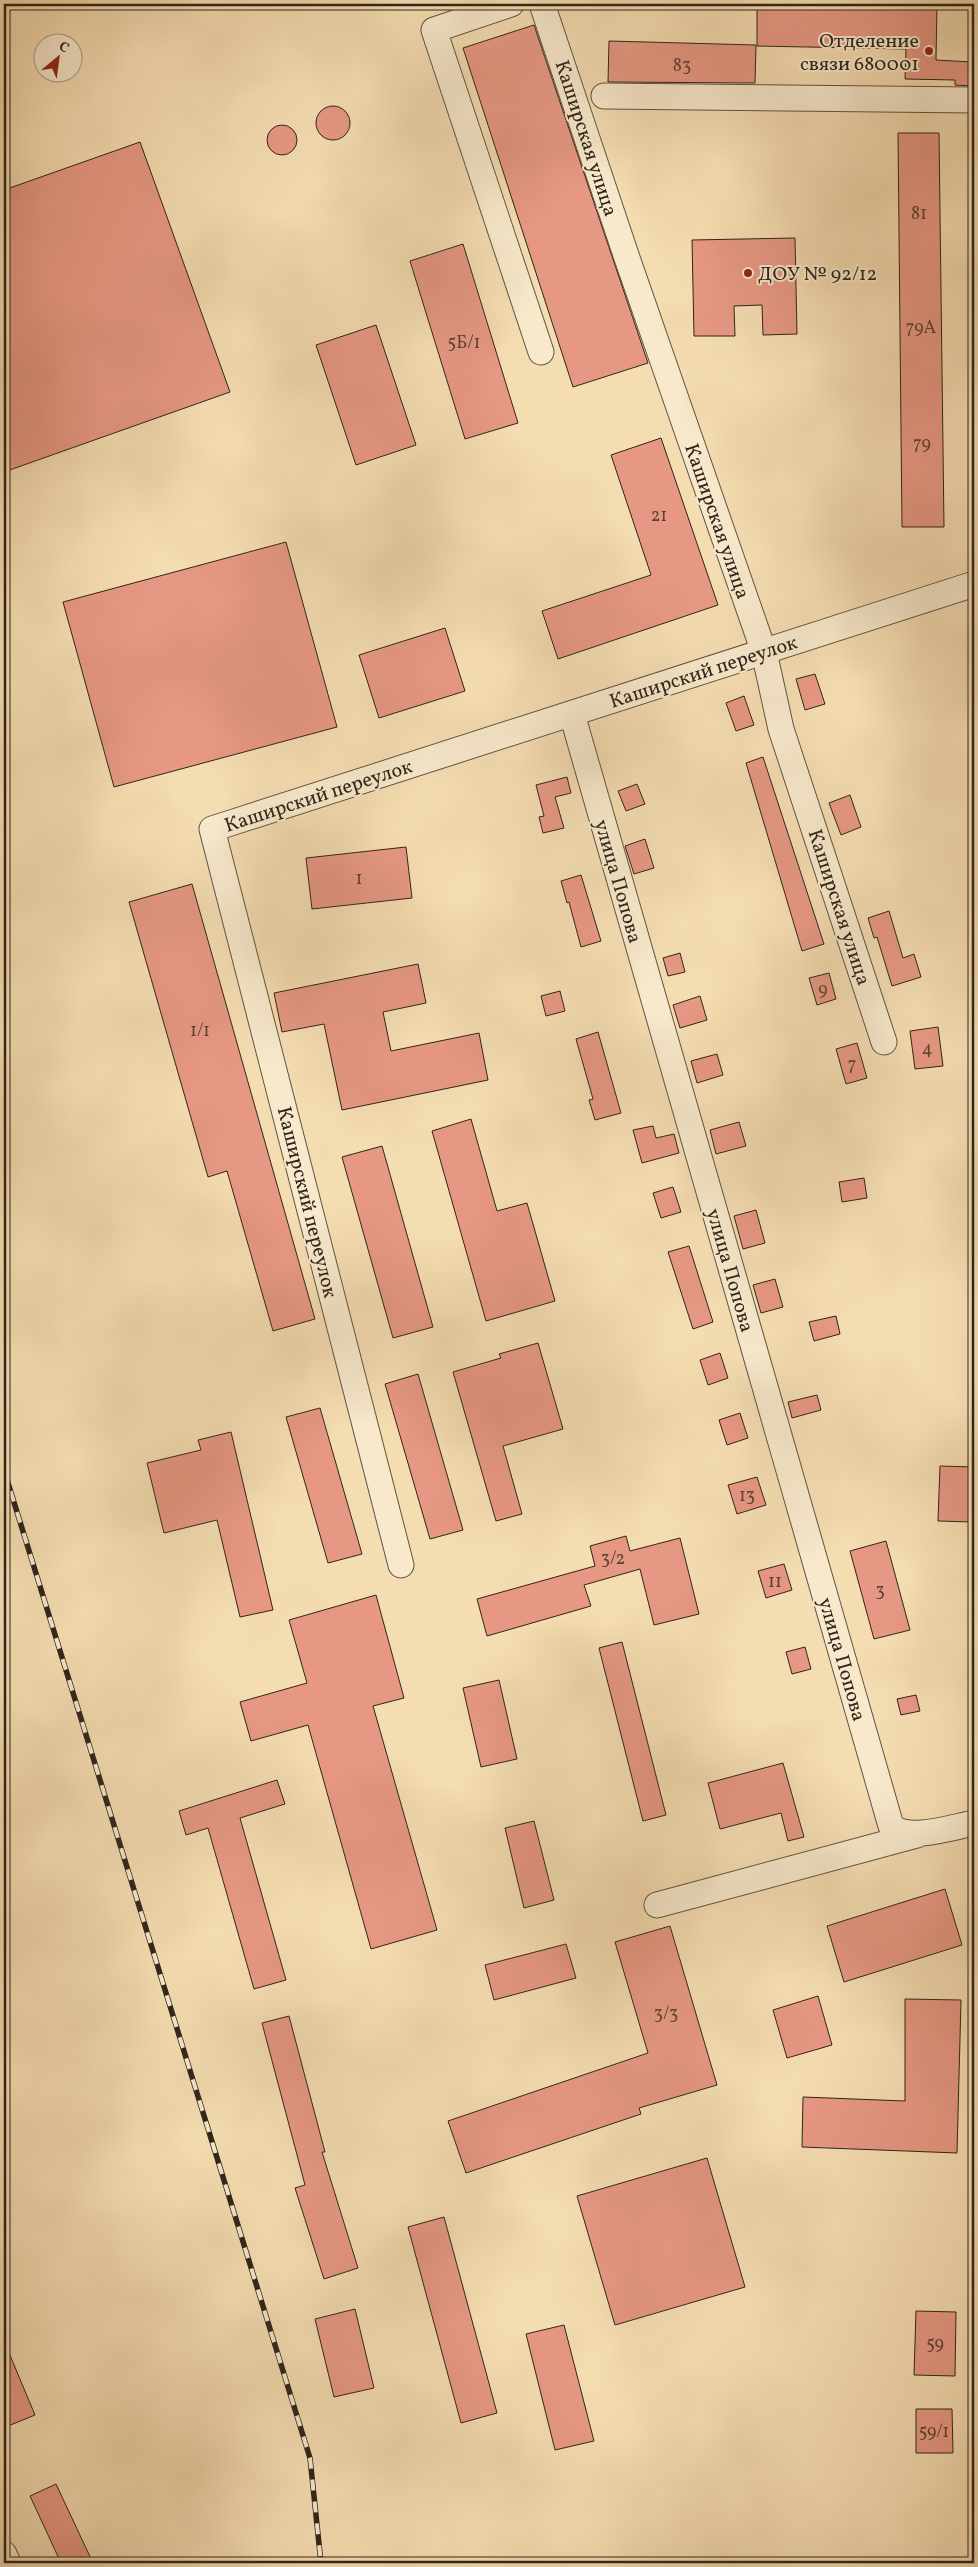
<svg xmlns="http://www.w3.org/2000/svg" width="978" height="2567" viewBox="0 0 978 2567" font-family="Vollkorn,serif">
<rect width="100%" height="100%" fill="#f5ddb2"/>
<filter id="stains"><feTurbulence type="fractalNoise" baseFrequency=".004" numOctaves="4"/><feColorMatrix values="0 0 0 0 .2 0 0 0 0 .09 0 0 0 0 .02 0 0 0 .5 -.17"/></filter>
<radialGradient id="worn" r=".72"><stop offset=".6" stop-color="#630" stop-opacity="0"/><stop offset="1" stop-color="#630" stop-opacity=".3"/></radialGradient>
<path fill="#e79884" stroke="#2e251a" d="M757,4l149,2v-2h31l-1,56 36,2v24l-17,-1v-5l-50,-1 1,-30 -149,-3z
M534,25l114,338 -75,24 -110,-339z
M609,41l147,4 -1,38 -147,-1z
M316 123a17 17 0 1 1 34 0a17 17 0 1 1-34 0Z
M267 140a15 15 0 1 1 30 0a15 15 0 1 1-30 0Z
M898,133h41l5,394h-42z
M140,142l90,250 -226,80v-282z
M795,238l2,96 -34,1 -1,-30 -28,1 1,30h-41l-2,-96z
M463,244l55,179 -53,16 -55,-178z
M376,325l40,120 -60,20 -40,-120z
M661,438l57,167 -160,54 -16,-48 109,-36 -40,-120z
M286,542l51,185 -223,60 -51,-185z
M445,628l20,63 -86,27 -20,-63z
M815,674l10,30 -20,6 -9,-31z
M744,696l10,29 -18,6 -10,-28z
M763,757l61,187 -22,7 -56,-188z
M567,777l4,16 -16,4 9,31 -21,5 -4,-16 5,-1 -8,-31z
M637,784l8,20 -19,7 -8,-20z
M850,795l11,32 -20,8 -12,-32z
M645,839l9,29 -20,6 -9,-28z
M406,847l6,51 -100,11 -6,-51z
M581,875l20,66 -20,6 -12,-45 -2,1 -6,-22z
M192,884l123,435 -42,12 -46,-160 -19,6 -79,-275z
M889,911l14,47 11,-4 7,23 -29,9 -15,-49 -3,1 -6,-20z
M680,953l5,19 -17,4 -5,-18z
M418,964l8,39 -43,9 8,39 88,-18 9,47 -146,30 -18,-86 -42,8 -8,-39z
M829,973l7,26 -19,6 -8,-27z
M560,991l5,20 -19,5 -5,-20z
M700,996l7,24 -27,8 -7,-23z
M938,1027l5,39 -28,3 -5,-38z
M598,1032l23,81 -26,7 -6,-20 4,-1 -17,-60z
M857,1043l10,35 -21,6 -10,-35z
M717,1054l6,21 -26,8 -6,-22z
M471,1119l26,92 30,-8 28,98 -69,20 -54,-190z
M739,1122l7,24 -30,8 -6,-24z
M653,1126l3,12 18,-4 5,19 -37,10 -9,-33z
M382,1146l51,181 -40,11 -51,-181z
M864,1178l3,20 -25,4 -3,-20z
M673,1187l8,25 -20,6 -8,-25z
M756,1210l9,33 -22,6 -9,-33z
M689,1246l24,76 -20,7 -25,-77z
M775,1279l8,28 -22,6 -8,-28z
M836,1316l4,18 -26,7 -5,-19z
M538,1343l25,86 -60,17 19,68 -26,7 -43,-149 48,-14 -2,-4z
M720,1353l8,25 -20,7 -8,-25z
M418,1374l45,156 -33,9 -45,-155z
M817,1395l4,15 -29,8 -4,-16z
M320,1408l42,146 -34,9 -42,-146z
M740,1413l8,25 -21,7 -8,-25z
M231,1432l42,178 -33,7 -23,-97 -53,13 -17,-70 54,-13 -3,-10z
M940,1466l33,1 -1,55 -34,-1z
M757,1477l9,28 -29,9 -9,-29z
M626,1536l4,15 50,-13 19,76 -45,11 -14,-56 -56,16 7,21 -104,30 -10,-37 118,-33 -5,-20z
M886,1541l24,89 -36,9 -24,-88z
M784,1564l8,26 -26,8 -8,-27z
M376,1595l28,103 -31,8 64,224 -66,19 -63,-224 -57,16 -11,-39 67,-19 -18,-63z
M622,1642l44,173 -23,6 -44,-173z
M805,1647l6,22 -19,5 -6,-22z
M499,1680l18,79 -36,8 -18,-79z
M916,1695l4,16 -19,4 -4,-16z
M783,1763l21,74 -16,4 -7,-28 -61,16 -12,-46z
M277,1780l8,24 -45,14 46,162 -32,9 -46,-161 -22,7 -7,-24z
M534,1821l20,79 -30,8 -19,-80z
M945,1889l17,56 -118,37 -17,-56z
M670,1926l47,159 -78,23 2,6 -175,59 -18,-52 200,-68 -33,-111z
M566,1944l10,34 -82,22 -9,-35z
M818,1996l14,49 -45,13 -14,-48z
M905,1999l56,1 -4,153 -155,-6 1,-50 102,4z
M289,2016l36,136h-3l36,116 -34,11 -29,-91 10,-3 -43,-162z
M707,2158l38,129 -130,38 -38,-129z
M444,2217l53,196 -36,10 -53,-196z
M355,2309l19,79 -40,9 -19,-78z
M916,2311l40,1 -1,64 -41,-1z
M564,2325l30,116 -39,9 -29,-116z
M4,2341l31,74 -27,11 -4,-9z
M916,2409h36l1,44h-37z
M56,2484l37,79h-32l-31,-67z"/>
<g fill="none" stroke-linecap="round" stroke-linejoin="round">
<defs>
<path id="minor" d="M511,4l-77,26 107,322
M542,4l84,251 138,397 17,77 103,313
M604,96l370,4
M572,714l319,1112c18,16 61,1 83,-3
M401,1565l-189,-736 762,-245
M657,1905l260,-70
M4,2554l4,9"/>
</defs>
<use href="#minor" stroke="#605340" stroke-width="27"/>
<use href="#minor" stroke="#f8e9cd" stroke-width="25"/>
<defs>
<path id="rail" d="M4,1470l306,988 11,105"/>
</defs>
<use href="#rail" stroke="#2e251a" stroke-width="5.5"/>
<use href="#rail" stroke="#f8e9cd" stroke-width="4" stroke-dasharray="11" stroke-linecap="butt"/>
</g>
<g fill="#8f2418" stroke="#f8e9cd" stroke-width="2">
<circle cx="929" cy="51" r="5"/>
<circle cx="748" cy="273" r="5"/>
</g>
<g text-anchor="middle" stroke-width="4" stroke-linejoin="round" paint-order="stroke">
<g font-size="18" fill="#5c4234">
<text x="682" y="71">83</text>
<text x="919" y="219">81</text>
<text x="921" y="333">79А</text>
<text x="464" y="348">5Б/1</text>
<text x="922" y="449">79</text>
<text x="659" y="521">21</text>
<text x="359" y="884">1</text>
<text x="823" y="995">9</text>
<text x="200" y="1036">1/1</text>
<text x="927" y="1054">4</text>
<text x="852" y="1070">7</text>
<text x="747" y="1501">13</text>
<text x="613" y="1564">3/2</text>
<text x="775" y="1587">11</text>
<text x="880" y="1596">3</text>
<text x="666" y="2019">3/3</text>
<text x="935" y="2349">59</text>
<text x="934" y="2437">59/1</text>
</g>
<g font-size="20" fill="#2e251a" stroke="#f8e9cd" text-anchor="end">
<text x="919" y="47">Отделение<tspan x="919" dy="23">связи 680001</tspan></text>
<text x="758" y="280" text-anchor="start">ДОУ № 92/12</text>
</g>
<g font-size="20" fill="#2e251a" stroke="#f8e9cd">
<text transform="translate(587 138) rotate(72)" y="7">Каширская улица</text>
<text transform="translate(718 521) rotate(71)" y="7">Каширская улица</text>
<text transform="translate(703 671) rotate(-18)" y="7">Каширский переулок</text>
<text transform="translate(318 795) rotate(-18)" y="7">Каширский переулок</text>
<text transform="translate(619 881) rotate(74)" y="7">улица Попова</text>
<text transform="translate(840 907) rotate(72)" y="7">Каширская улица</text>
<text transform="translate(308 1202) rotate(76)" y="7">Каширский переулок</text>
<text transform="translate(731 1270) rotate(74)" y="7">улица Попова</text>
<text transform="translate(843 1659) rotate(74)" y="7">улица Попова</text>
</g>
</g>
<rect width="978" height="2567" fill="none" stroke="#f5ddb2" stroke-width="20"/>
<rect x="5" y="5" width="968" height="2557" fill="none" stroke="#2e251a" stroke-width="2.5"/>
<rect x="10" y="10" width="958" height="2547" fill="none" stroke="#2e251a"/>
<g transform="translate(58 58) rotate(29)"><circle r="24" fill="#f8e9cd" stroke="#a79b85"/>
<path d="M0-4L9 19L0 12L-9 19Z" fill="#8f2418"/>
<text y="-8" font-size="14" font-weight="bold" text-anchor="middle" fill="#2e251a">С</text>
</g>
<rect width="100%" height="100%" filter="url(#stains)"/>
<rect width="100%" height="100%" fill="url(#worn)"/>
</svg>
